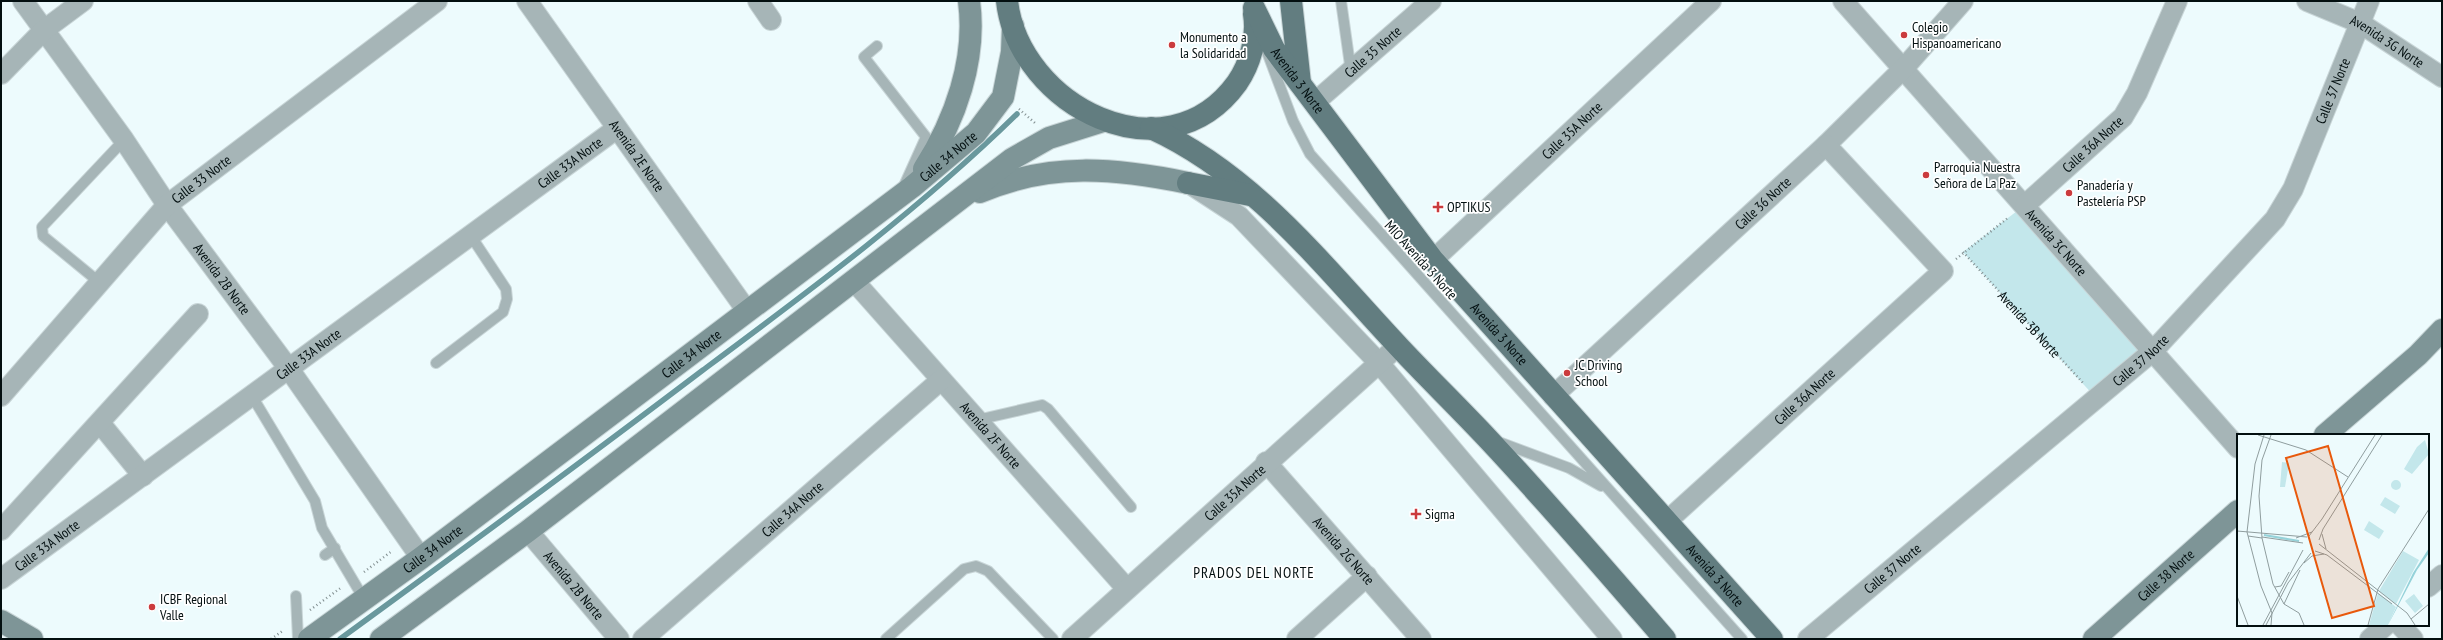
<svg xmlns="http://www.w3.org/2000/svg" width="2443" height="640" viewBox="0 0 2443 640" font-family="'PT Sans Narrow',sans-serif">
<rect width="100%" height="100%" fill="#edfbfd"/>
<path fill="#c3e7eb" d="M2025,205l128,146 -58,46 -132,-145z"/>
<g fill="none" stroke-linecap="round" stroke-linejoin="round">
<path stroke="#69989d" stroke-width="5.5" d="M340,639c122,-89 243,-178 363,-269 109,-81 217,-161 314,-256"/>
<defs>
<path id="lane" d="M1341,1l10,71
M877,46l-13,11 62,80 -23,51
M1267,52l26,69 17,33 432,485
M99,282l-56,-46 -1,-9 82,-87
M436,363l67,-51 4,-13 -1,-10 -35,-53
M252,396l63,105 7,27 42,71
M977,420l65,-15 6,4 83,98
M1499,442l70,26 32,18
M325,555l10,-7
M296,596l2,43
M886,639l78,-70 12,-3 12,5 65,68"/>
<g id="street">
<path id="s2" d="M23,1l101,139 43,65 122,164 132,189"/>
<path id="s3" d="M527,1l220,310"/>
<path d="M758,1l13,19"/>
<path id="s4" d="M1843,1l395,447"/>
<path id="s5" d="M2307,1l53,22 82,54"/>
<path d="M1,74l43,-44 39,-29"/>
<path id="s6" d="M1314,103l117,-102"/>
<path d="M1190,184l49,32 140,147 233,276"/>
<path id="s7" d="M2025,205l98,-88 14,-24 40,-92"/>
<path id="s8" d="M1433,260l278,-259"/>
<path id="s9" d="M854,281l273,308"/>
<path id="s10" d="M1,396l166,-191 270,-204"/>
<path id="s11" d="M1553,396l273,-251 78,-77 59,-67"/>
<path d="M100,423l43,53"/>
<path id="s12" d="M1266,462l155,177"/>
<path id="s13" d="M1666,522l277,-251 -117,-126"/>
<path d="M1,530l197,-216"/>
<path id="s14" d="M528,531l91,108"/>
<path id="s15" d="M1,579l615,-450"/>
<path d="M2428,587l14,-12"/>
<path d="M2400,625l13,14"/>
<path id="s16" d="M643,639l298,-259"/>
<path id="s17" d="M1072,639l317,-285"/>
<path d="M1297,639l70,-63"/>
<path id="s18" d="M1808,639l345,-288 122,-132 18,-30 76,-188"/>
<path d="M2370,639l16,-14"/>
</g>
<g id="secondary">
<path d="M924,169c31,-49 53,-109 45,-168"/>
<path d="M980,192c70,-30 135,-24 208,-9"/>
<path d="M2325,435l93,-80 24,-25"/>
<path d="M1,621l31,18"/>
<path id="s19" d="M309,639l112,-81 491,-371 64,-54 27,-36 9,-45 1,-26"/>
<path d="M381,639l147,-108 484,-372 37,-21 54,-17"/>
<path id="s20" d="M2094,639l144,-128"/>
</g>
<g id="primary">
<path d="M1007,1c12,105 159,180 230,82 13,-19 21,-46 17,-69"/>
<path d="M1291,1l9,82"/>
<path id="s21" d="M1254,8l20,41 159,211 339,379"/>
<path d="M1151,128c103,47 172,138 248,219 29,31 60,61 89,92 61,65 119,133 177,200"/>
<path d="M1188,183l62,12"/>
</g>
</defs>
<use href="#lane" stroke="#c8d5d7" stroke-width="12"/>
<use href="#street" stroke="#c8d5d7" stroke-width="22"/>
<use href="#secondary" stroke="#c8d5d7" stroke-width="24"/>
<use href="#primary" stroke="#c8d5d7" stroke-width="24"/>
<g stroke="#828f91" stroke-width="2.5" stroke-dasharray="1 3" stroke-linecap="butt">
<path d="M1019,109l16,14"/>
<path id="s1" d="M1963,252l121,132"/>
<path d="M1956,259l53,-42"/>
<path d="M364,572l28,-21"/>
<path d="M310,610l32,-23"/>
<path d="M271,639l13,-9"/>
</g>
<use href="#lane" stroke="#a6b5b7" stroke-width="10"/>
<use href="#street" stroke="#a6b5b7" stroke-width="20"/>
<use href="#secondary" stroke="#7e9597" stroke-width="22"/>
<use href="#primary" stroke="#627d80" stroke-width="22"/>
</g>
<g fill="#cb3b3d" stroke="#fff" stroke-width="1.5">
<circle cx="1904" cy="35" r="4"/>
<circle cx="1172" cy="45" r="4"/>
<circle cx="1926" cy="175" r="4"/>
<circle cx="2069" cy="193" r="4"/>
<path d="M1436 201h4v4h4v4h-4v4h-4v-4h-4v-4h4z"/>
<circle cx="1567" cy="373" r="4"/>
<path d="M1414 508h4v4h4v4h-4v4h-4v-4h-4v-4h4z"/>
<circle cx="152" cy="607" r="4"/>
</g>
<g text-anchor="middle" stroke-width="3.5" stroke-linejoin="round" paint-order="stroke">
<g font-size="14" fill="#030f10" stroke="#fff" text-anchor="start">
<text x="1912" y="32">Colegio<tspan x="1912" dy="16">Hispanoamericano</tspan></text>
<text x="1180" y="42">Monumento a<tspan x="1180" dy="16">la Solidaridad</tspan></text>
<text x="1934" y="172">Parroquia Nuestra<tspan x="1934" dy="16">Señora de La Paz</tspan></text>
<text x="2077" y="190">Panadería y<tspan x="2077" dy="16">Pastelería PSP</tspan></text>
<text x="1447" y="212">OPTIKUS</text>
<text x="1575" y="370">JC Driving<tspan x="1575" dy="16">School</tspan></text>
<text x="1425" y="519">Sigma</text>
<text x="160" y="604">ICBF Regional<tspan x="160" dy="16">Valle</tspan></text>
</g>
<g font-size="14" fill="#030f10" stroke="#fff">
<text dy="5" stroke="none"><textPath href="#s5" startOffset="90">Avenida 3G Norte</textPath></text>
<text dy="5" stroke="none"><textPath href="#s6" startOffset="78">Calle 35 Norte</textPath></text>
<text dy="5" stroke="none"><textPath href="#s21" startOffset="85">Avenida 3 Norte</textPath></text>
<text dy="5" stroke="none"><textPath href="#s18" startOffset="770">Calle 37 Norte</textPath></text>
<text dy="5" stroke="none"><textPath href="#s8" startOffset="190">Calle 35A Norte</textPath></text>
<text dy="5" stroke="none"><textPath href="#s7" startOffset="91">Calle 36A Norte</textPath></text>
<text dy="5" stroke="none"><textPath href="#s3" startOffset="190">Avenida 2E Norte</textPath></text>
<text dy="5" stroke="none"><textPath href="#s19" startOffset="801">Calle 34 Norte</textPath></text>
<text dy="5" stroke="none"><textPath href="#s15" startOffset="705">Calle 33A Norte</textPath></text>
<text dy="5" stroke="none"><textPath href="#s10" startOffset="296">Calle 33 Norte</textPath></text>
<text dy="5" stroke="none"><textPath href="#s11" startOffset="285">Calle 36 Norte</textPath></text>
<text dy="5" stroke="none"><textPath href="#s4" startOffset="322">Avenida 3C Norte</textPath></text>
<text transform="translate(1421 260) rotate(48)" y="5">MIO Avenida 3 Norte</text>
<text dy="5" stroke="none"><textPath href="#s2" startOffset="342">Avenida 2B Norte</textPath></text>
<text dy="5" stroke="none"><textPath href="#s1" startOffset="98">Avenida 3B Norte</textPath></text>
<text dy="5" stroke="none"><textPath href="#s21" startOffset="409">Avenida 3 Norte</textPath></text>
<text dy="5" stroke="none"><textPath href="#s19" startOffset="477">Calle 34 Norte</textPath></text>
<text dy="5" stroke="none"><textPath href="#s15" startOffset="381">Calle 33A Norte</textPath></text>
<text dy="5" stroke="none"><textPath href="#s18" startOffset="434">Calle 37 Norte</textPath></text>
<text dy="5" stroke="none"><textPath href="#s13" startOffset="187">Calle 36A Norte</textPath></text>
<text dy="5" stroke="none"><textPath href="#s9" startOffset="206">Avenida 2F Norte</textPath></text>
<text dy="5" stroke="none"><textPath href="#s17" startOffset="219">Calle 35A Norte</textPath></text>
<text dy="5" stroke="none"><textPath href="#s16" startOffset="198">Calle 34A Norte</textPath></text>
<text dy="5" stroke="none"><textPath href="#s15" startOffset="57">Calle 33A Norte</textPath></text>
<text dy="5" stroke="none"><textPath href="#s19" startOffset="153">Calle 34 Norte</textPath></text>
<text dy="5" stroke="none"><textPath href="#s12" startOffset="118">Avenida 2G Norte</textPath></text>
<text dy="5" stroke="none"><textPath href="#s18" startOffset="110">Calle 37 Norte</textPath></text>
<text dy="5" stroke="none"><textPath href="#s20" startOffset="96">Calle 38 Norte</textPath></text>
<text dy="5" stroke="none"><textPath href="#s21" startOffset="733">Avenida 3 Norte</textPath></text>
<text dy="5" stroke="none"><textPath href="#s14" startOffset="71">Avenida 2B Norte</textPath></text>
</g>
<g font-size="15" letter-spacing="1" fill="#030f10" stroke="#fff">
<text x="1254" y="578">PRADOS DEL NORTE</text>
</g>
</g>
<g transform="translate(2237 434)">
<rect width="192" height="192" fill="#edfbfd"/>
<path d="M188,6l4,14 -17,20 -8,-5 13,-22zM45,28l7,1 -4,24h-5zM154 51a5 5 0 1 1 10 0a5 5 0 1 1-10 0ZM148,63l15,9 -5,8 -15,-9zM132,87l15,10 -5,8 -15,-9zM166,117l16,9 -23,44 -17,-13zM141,159l18,14 -8,18h-19zM177,160l9,12 -8,7 -10,-12z" fill="#c3e7eb"/>
<path d="M192,114v5l-12,17 -29,55 25,-52z" fill="#95d2d9"/>
<path fill="none" stroke="#95d2d9" stroke-width="2" d="M27,101l35,6"/>
<path fill="none" stroke="#8f9d9e" stroke-width="1" d="M21,1l48,15 42,27M27,1l-9,29 -8,68 14,54 11,27 -1,12M34,1l-9,25 -3,36 3,42 11,46 11,20 15,9 5,12M0,97l70,6M85,100l4,15M11,102l14,2M72,102l13,-17 53,-84M25,103l41,6M59,104l16,-6M82,106l4,-11 59,-94M82,110l88,69 8,12M78,117l12,4 65,49M67,129l8,-7 12,-2M38,153l6,-1 8,-14M0,162l11,29M47,170l16,-34M174,185l18,-15M26,191l40,-75M29,191l22,-42 23,-30M131,191l10,-36 51,-80"/>
<path fill="#e8590c" fill-opacity="0.15" stroke="#e8590c" stroke-width="2" d="M91,12l46,160 -42,12 -46,-160z"/>
<rect width="192" height="192" fill="none" stroke="#030f10" stroke-width="2"/>
</g>
<rect width="2443" height="640" fill="none" stroke="#030f10" stroke-width="4"/>
</svg>
